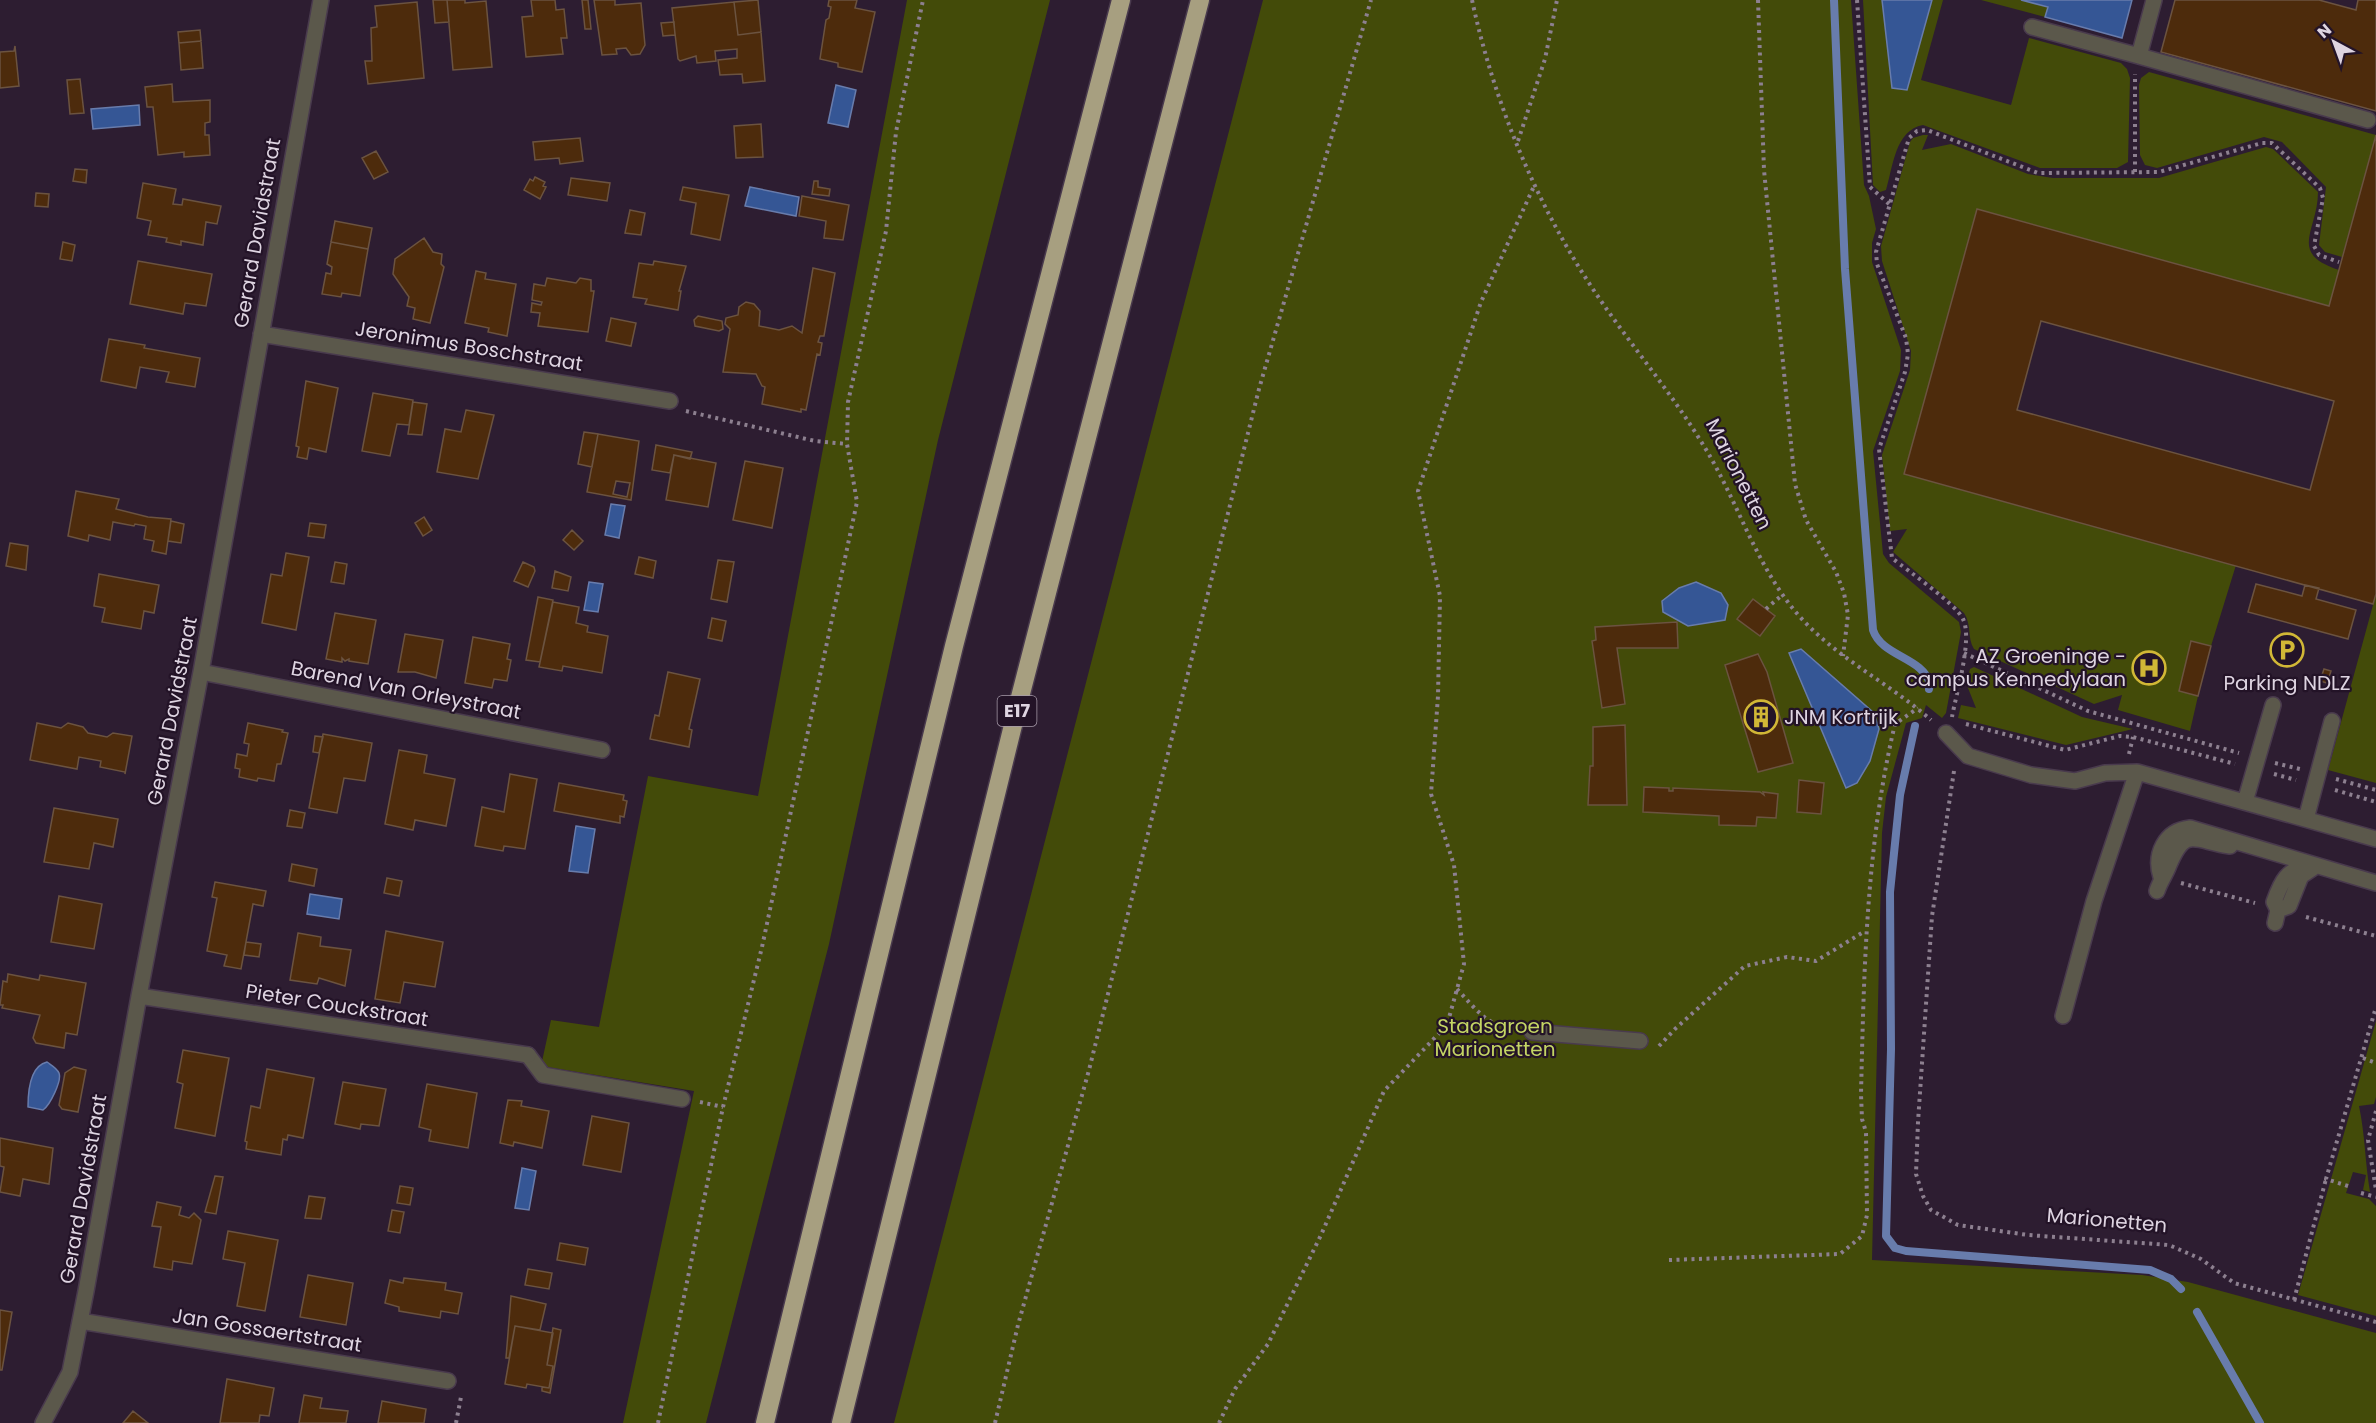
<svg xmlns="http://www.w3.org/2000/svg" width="2376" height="1423" viewBox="0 0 2376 1423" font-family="Poppins,sans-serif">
<rect width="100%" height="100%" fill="#2d1d31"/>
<path fill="#434b09" d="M907,0h143l-112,440 -109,504 -123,479h-83l71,-332 -153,-25 10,-46 48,7 49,-251 110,20z
M1263,0h588l13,185 5,11 7,33 -4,14v19l29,88 -1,21 -27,80 10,103 6,9 70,59 2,10 -15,81 -4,5 -16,-13 -4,13 -16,5 -20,74 -4,36 -10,427 270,15 46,7 188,51v90h-1482z
M1863,0h80l-22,80 90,25 18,-67 92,25 6,6 3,9 -2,84 -11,6h-77l-117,-43c-28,5 -30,42 -37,65l-6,2 -7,-7z
M1981,0h40l27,7 -3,10z
M2149,72l227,63 -34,122 -17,-5 -6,-7 7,-58 -44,-45 -18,-5 -107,31 -12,-3 -5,-10 -1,-70 2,-7z
M1923,135h5l-6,15 29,-6 77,30 25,4h106l107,-31 7,2 45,43c0,39 -31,61 21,78l-10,36 -352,-97 -73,265 332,91 -25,81 -20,-4 -12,49 19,5 -8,35 -72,-21 4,-15 -28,9 -120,-55c-7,-11 -2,-24 -10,-36l-71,-61 14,-23 -17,2 -8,-76 28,-85 1,-19 -29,-90 -1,-15 29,-104 3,-4z
M2376,594v189l-48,-13z
M1974,667l108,50 51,12 -67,16 -108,-27 3,-13 15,3 -10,-25 4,-14z
M2376,1021v76l-2,7 -15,2c6,28 6,56 11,86l-7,-2 3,-15 -13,-3 -7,21 23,6 7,7v110l-78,-21z"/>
<path fill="#355695" stroke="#687cac" stroke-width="1.5" d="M1882,0h50l-25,90 -15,-2z
M2021,0h111l-10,38 -77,-21 3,-10z
M836,85l20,5 -8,37 -20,-4z
M139,105l1,20 -47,4 -2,-20z
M750,187l49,10 -3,19 -51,-10z
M611,504l14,2 -6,32 -14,-3z
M589,582l14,2 -5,28 -14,-2z
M1696,582l25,11 7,12 -3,15 -37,6 -25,-14 -1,-11 17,-13z
M1801,649l73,64 5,16 -9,32 -13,22 -11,5 -57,-135z
M576,826l19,3 -7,44 -19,-2z
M310,894l32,5 -3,20 -32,-5z
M47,1062c4,3 10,6 12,11 3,8 -9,32 -16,37l-15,-3c0,-15 2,-41 19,-45z
M522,1168l14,3 -7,39 -14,-2z"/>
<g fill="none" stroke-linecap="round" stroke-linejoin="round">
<path stroke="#687cac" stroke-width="8" d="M1834,0l11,269 28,361c9,27 50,27 57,54l-1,5
M1915,726l-15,69 -10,97 1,157 -5,187 9,12 11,3 244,19 21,9 10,10
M2197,1312l63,111"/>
</g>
<path fill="#4d2b0c" stroke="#6b5340" stroke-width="1.5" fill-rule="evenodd" d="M433,0h14l2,22 -14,1z
M447,0h18v3l21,-2 6,66 -39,3z
M531,0h24l1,10 8,-1 3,29h-6l2,16 -37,3 -4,-40 11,-1z
M582,0h6l3,29h-6z
M594,0h21v5l26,-2 4,42 -5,9 -9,1 -5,-7 -10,1 1,5 -15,1z
M758,0l3,32 -23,3 -4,-33z
M829,0h28l-2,8 20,4 -13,60 -24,-5v-4l-18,-4 6,-39 3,-2 2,-11 -3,-1z
M2175,0h144l37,10 2,-10h18v111l-215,-59z
M417,2l7,76 -56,6 -3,-23h7l-1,-33 6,-1 -2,-21z
M734,2l4,33 23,-3 4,49 -22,2 -1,-9 -22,1 -2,-15 19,-2v-9l-22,2 1,10 -19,2 -1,-7 -16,5 -2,-2 -6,-51z
M674,22l1,13 -12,1 -2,-13z
M200,30l1,11 -22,2 -1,-11z
M201,41l2,27 -22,2 -2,-27z
M15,46l4,40 -19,2v-36l14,-1z
M80,79l4,34 -14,1 -3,-34z
M172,84l1,18 37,-2v22l-5,1v12h4l1,20 -26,2v-5l-26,3 -5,-48h-6l-2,-20z
M761,124l2,33 -27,1 -2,-32z
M2376,135v459l-3,10 -469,-130 73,-265 352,97zM2041,321l293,80 -24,89 -293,-80z
M580,138l3,23 -23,3 -1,-6 -24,2 -2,-18z
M376,151l12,21 -14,7 -12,-21z
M75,169l12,1 -1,13 -13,-2z
M535,177l10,5 -2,4 3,1 -6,12 -16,-9 6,-11 3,2z
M571,178l39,5 -3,18 -39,-6z
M814,181h4v6l12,2 -1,7 -17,-2z
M143,183l33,6 -3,15 9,1 1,-6 38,7 -4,18 -11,-2 -3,23 -22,-4v4l-15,-3 1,-4 -19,-3 3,-14 -14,-3z
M683,187l46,8 -9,45 -29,-6 5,-31 -16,-3z
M36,193l13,1 -1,13 -13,-1z
M802,196l47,9 -6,35 -19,-2 2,-17 -27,-5z
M630,210l15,3 -4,22 -16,-2z
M335,221l37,7 -4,21 -37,-7z
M424,238l9,14 9,2 -1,10 3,3 -14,56 -17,-4 2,-11 -8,-2 2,-9 -16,-23 2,-15z
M63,242l12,3 -3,16 -12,-2z
M331,242l37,7 -8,47 -18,-3 -1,4 -19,-3 4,-21 5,1 1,-7 -5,-3z
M138,261l74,13 -6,32 -21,-3 -2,11 -53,-10z
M654,261l32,5 -7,25h2l-3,19 -33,-6 2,-5 -14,-2 6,-34 14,2z
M813,268l22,5 -11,63h-4l-2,6 4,1 -2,12 -3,-1 -1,5 -10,51 -5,-1v3l-39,-8 3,-17 -3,-1 -6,-12 -33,-2 7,-43 -5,-5 1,-6 12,-3 1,-8 7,-5 8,2 6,7 -1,15 20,4 13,-4 10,7z
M476,271l10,2 -1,6 31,5 -9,52 -19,-4 1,-4 -24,-5z
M547,278l29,5 4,-5 11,2v11h3l-6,41 -50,-6 2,-13 -9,-1 1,-9 9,2 1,-3 -10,-2 2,-16 11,2z
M698,316l24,5 1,8 -4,2 -24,-5 -1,-6z
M611,318l25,5 -5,23 -25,-5z
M109,339l36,6 -1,3 56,10 -5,29 -29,-5 3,-10 -29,-5 -4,21 -35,-7z
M306,381l32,7 -12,64 -17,-4 -2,11 -10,-2 2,-10 -3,-1z
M373,393l40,7 -4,25 -12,-1 -7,32 -28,-5z
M413,402l14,2 -5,31 -14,-1z
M466,410l28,5 -16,64 -41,-7 8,-43 16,3z
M584,432l14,2 -6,33 -14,-3z
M598,434l41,7 -8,59 -44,-8zM616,481l14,2 -3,14 -14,-3z
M656,445l36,7 -2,7 -16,-4 -4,18 -18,-3z
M674,455l42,8 -8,44 -42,-7z
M745,461l38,7 -11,60 -39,-8z
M76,491l43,8 -3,10 32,8 23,2 -5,35 -14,-3 2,-10 -10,-2 2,-13 -11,-2 -1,2 -21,-4 -3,18 -21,-5 -1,6 -20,-5z
M424,517l8,13 -9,6 -8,-13z
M171,521l13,3 -3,19 -13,-2z
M310,523l16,2 -2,13 -16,-2z
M572,530l11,11 -9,9 -11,-10z
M10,543l18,3 -2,24 -20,-4z
M286,553l23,4 -13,73 -34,-7 9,-49 11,2z
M639,557l17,4 -3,17 -18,-4z
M718,560l16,2 -7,40 -16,-3z
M335,562l12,2 -3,20 -13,-2z
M523,562l11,5 1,4 -7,16 -14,-6z
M555,571l16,6 -3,14 -16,-3z
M99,574l60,11 -5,28 -10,-2 -3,18 -39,-7 3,-14 -11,-2z
M2256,584l46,12 3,-11 14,3 -3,11 40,11 -8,29 -100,-27z
M538,597l15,3 -13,62 -14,-2z
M1753,599l22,17 -15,20 -23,-17z
M553,602l26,5 -3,16 12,3 -1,6 21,4 -6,37 -39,-7 -1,5 -23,-4z
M335,613l41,7 -8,44 -19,-3v-2l-4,2 -3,-3v4l-16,-3z
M712,618l14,3 -4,20 -14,-3z
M1677,622l1,26h-61l8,56 -23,4 -10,-67 4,-1 -1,-13z
M405,634l38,6 -7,38 -21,-6h-17z
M473,637l37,7 -3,15 4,1 -4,21 -13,-2 -2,9 -27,-5z
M2191,641l20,5 -13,50 -19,-5z
M1758,654l9,18 26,91 -35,9 -33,-107z
M2324,669l7,2 -4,12 -7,-2z
M668,672l32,7 -11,50 3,1 -3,17 -39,-8 5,-24 4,1z
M37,723l24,5 7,-5 15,4 5,6 19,4 6,-4 19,3 -7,38v-2l-25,-5 1,-6 -22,-4 -2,12 -47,-9z
M248,723l35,7 -1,2 6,1 -7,31h-4l-3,17 -16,-3 -1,3 -18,-4 1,-8 -5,-1 2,-14 10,2 2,-12 -5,-1z
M1625,725l2,80h-39l2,-39h3v-39z
M323,734l49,9 -7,38 -21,-3 -7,35 -28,-5z
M315,736l8,1 -4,16 -6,-1z
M399,750l28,5 -3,18 31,6 -9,47 -31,-6 -2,10 -28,-6z
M510,774l27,5 -12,70 -21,-3 -1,5 -28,-5 7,-39 22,5z
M1799,780l25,3 -3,31 -24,-2z
M559,783l65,12 -1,5 4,1 -3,16 -4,-1v7l-66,-12z
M1644,787l25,1v3h4v-3l87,4 4,3 -1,-3 15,2 -2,24 -19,-1 -1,9 -37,-1v-9l-76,-4z
M54,808l64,11 -5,28 -19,-4 -5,26 -45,-7z
M290,810l15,3 -3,15 -15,-2z
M292,864l25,5 -3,17 -25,-5z
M387,878l15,3 -3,15 -15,-3z
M215,882l51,9 -3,15 -10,-2 -12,65 -17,-3 3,-11 -20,-4 10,-53 -5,-1z
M59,896l43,8 -8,45 -43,-7z
M386,931l57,11 -8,45 -31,-5 -4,21 -25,-4z
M298,933l23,4 -1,9 31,4 -6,36 -26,-8 -2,6 -27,-4z
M246,942l15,2 -2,13 -15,-2z
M8,974l31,6 1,-5 46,8 -9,52 -11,-2 -2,15 -28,-5 -3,-5 7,-23 -38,-7 1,-3h-3l3,-24 4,1z
M183,1050l46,8 -14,78 -40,-8 8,-44 -6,-2z
M74,1067l12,3 -8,42 -16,-3 -3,-4 6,-32z
M267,1069l47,9 -11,60 -15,-3 -1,5 -4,-1 -2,16 -35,-6 1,-7 -2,-1 6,-35 9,2z
M343,1082l43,7 -7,37 -18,-2 -1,5 -25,-5z
M427,1084l50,9 -9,55 -39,-7 2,-11 -12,-3z
M508,1100l14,1 -1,5 28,5 -7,37 -28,-6 -1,4 -13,-3z
M592,1116l37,7 -8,49 -38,-7z
M0,1138l53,10 -4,36 -26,-5 -3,17 -20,-4 4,-25 -4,-1z
M215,1176l8,1 -7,37 -11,-2z
M400,1186l13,2 -3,17 -13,-2z
M309,1196l16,2 -4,21 -16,-1z
M157,1202l24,5 -2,8 10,3 5,-5 7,7 -9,44 -19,-3 -1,9 -18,-3 7,-40 -9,-1z
M392,1210l12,2 -4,21 -12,-2z
M228,1231l50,9 -13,71 -28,-5 8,-43 -22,-4z
M560,1243l28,5 -3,17 -28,-5z
M528,1269l24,4 -3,16 -24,-4z
M308,1275l45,8 -7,42 -46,-8z
M404,1278l42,5 -1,7 17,3 -4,21 -17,-3 -1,7 -41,-7v-4l-14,-4 5,-23 13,3z
M511,1296l35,8 -6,26 -25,-4 -6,32h-3z
M0,1310l12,2 -10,58h-2z
M515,1326l38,7 -6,32 6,1 -4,22 -22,-4 -1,4 -21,-4z
M553,1328l8,2 -11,63 -8,-2v-4l7,1 4,-22 -6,-1z
M227,1379l47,9 -5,28 -9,-1 -1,8h-39z
M304,1395l18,3 -2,10 28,3 -2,12h-47z
M382,1401l44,8 -2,14h-46z
M133,1411l15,12h-25z"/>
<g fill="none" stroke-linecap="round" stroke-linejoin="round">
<defs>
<path id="lane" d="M2154,0l-15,56 229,64
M2032,27l107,29
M1946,733l22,23 63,19 44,6 30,-8 32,-1 239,67
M2245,802l28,-97
M2306,819l26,-98
M2161,877c-7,-22 3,-46 29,-49l186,55
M2157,891c3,-10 9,-17 12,-26 17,-40 25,-24 61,-19
M2278,910l11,-4 12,-30 12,-8
M2275,923l3,-13 -4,-8c7,-20 13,-34 36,-36
M2063,1016l31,-115 43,-129
M1532,1032l108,9
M528,1055l15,20 139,24"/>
<path id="street" d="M261,334l409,67
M201,672l401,78
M139,996l389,59
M80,1321l368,60
M43,1423l27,-51 16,-81 53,-295 62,-324 120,-672"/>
<path id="highway" d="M765,1423l189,-777 167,-646
M841,1423l176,-714 183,-709"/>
</defs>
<use href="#lane" stroke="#493a4d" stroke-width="18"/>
<use href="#street" stroke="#493a4d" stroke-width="18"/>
<use href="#highway" stroke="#493a4d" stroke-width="21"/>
<path stroke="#8d8090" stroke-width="4" stroke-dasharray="3 4.5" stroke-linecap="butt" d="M1472,0c21,98 61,196 115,280 36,56 80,106 115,163 36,57 53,123 98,174 38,42 89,66 131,103
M1758,0l6,170 31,314 11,36 30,52 8,21 4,22 -5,41
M1857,0l13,187 19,17
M1518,141l27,-82 12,-59
M2135,172v-98
M686,411l129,30 32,3
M1766,609l16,-14
M1964,653l124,58 151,42
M1952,717c4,-23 21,-78 11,-98 -7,-15 -55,-48 -71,-61l-13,-109 26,-77 3,-18 -2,-16 -29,-74 -1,-12 33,-114 8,-7 10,-1 111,43 121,-1 103,-29h10l48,45 3,10 -9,48 5,9 20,7
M1966,724l99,26 55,-14 13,1 102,27
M2129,754l4,-17
M2275,763l25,6
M1954,771l-22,145 -14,206 -2,52 7,22 8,14 27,15 70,10 141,10 32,14 33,24 142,39
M2274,774l22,6
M2336,779l40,11
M2335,790l41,12
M2181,883l74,20
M2306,917l70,19
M1457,989c17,18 30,37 55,40
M1659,1046l16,-17 70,-63 42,-9 29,4 49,-30
M2363,1058l13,5
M700,1102l23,5
M2376,1111l-8,29 8,50
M2348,1186l-22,-7 50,-172
M2361,1193l15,4
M1669,1260l171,-6 22,-18 5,-21 -1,-83 -4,-13 -1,-25c3,-124 5,-248 34,-370l23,-16
M2294,1300l32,-121
M456,1423l5,-26
M658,1423l65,-316 39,-160 95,-445 -10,-58 1,-42 38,-171 10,-99 27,-132
M995,1423l23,-98 71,-255 170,-681 112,-389
M1219,1423l16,-34 33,-45 53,-109 63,-144 63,-66 17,-61 -10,-99 -23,-71 7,-98 2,-100 -22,-105 63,-189 54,-118"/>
<use href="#lane" stroke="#5b584b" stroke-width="15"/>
<use href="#street" stroke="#5b584b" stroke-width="15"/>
<use href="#highway" stroke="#a79f80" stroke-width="18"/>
</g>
<defs>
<symbol id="parking-ring" viewBox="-11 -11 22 22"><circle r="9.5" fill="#231327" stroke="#d1b736" stroke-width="1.5"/><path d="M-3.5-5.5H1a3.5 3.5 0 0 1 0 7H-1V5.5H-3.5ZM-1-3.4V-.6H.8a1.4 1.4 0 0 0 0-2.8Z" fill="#d1b736"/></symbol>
<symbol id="hospital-ring" viewBox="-11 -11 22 22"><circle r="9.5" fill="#231327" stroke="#d1b736" stroke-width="1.5"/><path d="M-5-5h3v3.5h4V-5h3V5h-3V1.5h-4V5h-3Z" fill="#d1b736"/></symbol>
<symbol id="building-ring" viewBox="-11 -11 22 22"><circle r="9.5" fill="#231327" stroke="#d1b736" stroke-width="1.5"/><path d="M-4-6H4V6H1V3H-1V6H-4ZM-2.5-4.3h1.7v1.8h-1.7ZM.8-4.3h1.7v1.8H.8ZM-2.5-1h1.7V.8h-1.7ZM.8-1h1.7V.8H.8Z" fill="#d1b736"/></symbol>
</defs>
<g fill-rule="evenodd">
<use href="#parking-ring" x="2268" y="631" width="38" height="38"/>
<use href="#hospital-ring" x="2130" y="649" width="38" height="38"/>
<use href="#building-ring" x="1742" y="698" width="38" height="38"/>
</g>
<g text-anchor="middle" stroke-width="4.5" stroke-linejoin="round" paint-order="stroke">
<rect fill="#231327" stroke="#a69aa9" stroke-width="1.5" x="997.5" y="696" width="39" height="30" rx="4.5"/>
<g font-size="18" font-weight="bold" fill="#ded4e1">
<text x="1017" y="717">E17</text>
</g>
<g font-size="20" fill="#ded4e1" stroke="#231327">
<text transform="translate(257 233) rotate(-80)" y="7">Gerard Davidstraat</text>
<text transform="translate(469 346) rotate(9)" y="7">Jeronimus Boschstraat</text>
<text transform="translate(1739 474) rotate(63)" y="7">Marionetten</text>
<text transform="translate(406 690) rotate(11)" y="7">Barend Van Orleystraat</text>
<text transform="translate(172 711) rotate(-79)" y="7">Gerard Davidstraat</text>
<text transform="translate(337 1005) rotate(9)" y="7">Pieter Couckstraat</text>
<text transform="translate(83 1189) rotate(-80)" y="7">Gerard Davidstraat</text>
<text transform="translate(2107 1220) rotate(5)" y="7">Marionetten</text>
<text transform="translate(267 1330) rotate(9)" y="7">Jan Gossaertstraat</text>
</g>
<g font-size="20" fill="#ded4e1" stroke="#231327" text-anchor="end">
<text x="2126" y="663">AZ Groeninge -<tspan x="2126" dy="23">campus Kennedylaan</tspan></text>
<text x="2287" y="690" text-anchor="middle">Parking NDLZ</text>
<text x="1784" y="724" text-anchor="start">JNM Kortrijk</text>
</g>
<g font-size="20" fill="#c4d564" stroke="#231327">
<text x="1495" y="1033">Stadsgroen<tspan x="1495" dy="23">Marionetten</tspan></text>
</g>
</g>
<g transform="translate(2334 42) rotate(319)" stroke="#231327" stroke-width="4.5" paint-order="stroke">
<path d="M0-4.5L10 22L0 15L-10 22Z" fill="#ded4e1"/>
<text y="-9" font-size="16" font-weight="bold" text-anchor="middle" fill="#ded4e1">N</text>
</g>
</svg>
